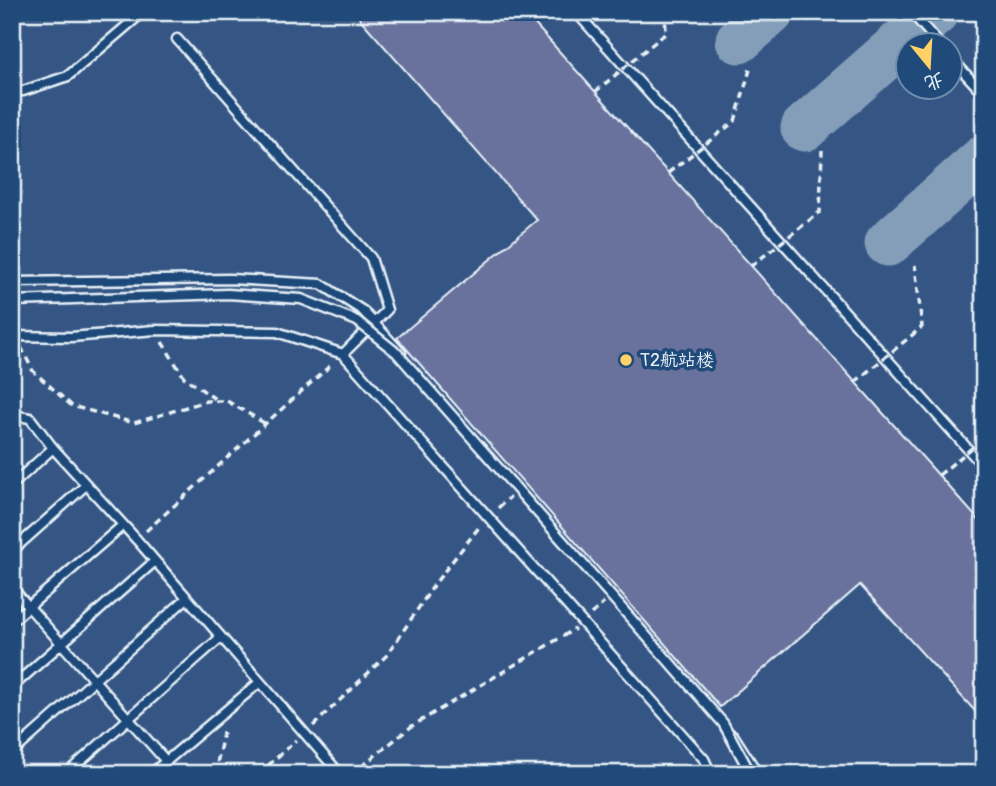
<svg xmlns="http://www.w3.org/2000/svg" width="996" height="786" viewBox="0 0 996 786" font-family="Pangolin,'LXGW WenKai TC',sans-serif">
<rect width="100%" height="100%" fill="#1f4a7a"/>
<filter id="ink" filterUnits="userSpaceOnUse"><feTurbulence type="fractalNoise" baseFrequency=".0143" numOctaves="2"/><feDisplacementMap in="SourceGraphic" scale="14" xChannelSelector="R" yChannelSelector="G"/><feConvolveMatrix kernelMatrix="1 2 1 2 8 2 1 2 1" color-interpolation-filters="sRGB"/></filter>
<g filter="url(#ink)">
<path fill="#355684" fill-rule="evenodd" d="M12,12h972v762h-972zM908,46h42v42h-42z"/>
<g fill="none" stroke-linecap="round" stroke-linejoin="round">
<path stroke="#849eb9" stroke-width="47" d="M739,40l32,-28
M804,128l132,-116
M888,243l96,-85"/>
</g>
<path fill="#67729d" stroke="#e8f1f8" stroke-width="2" d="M354,12h170l435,486 25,28v195l-124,-136 -140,122 -323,-369 140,-118z"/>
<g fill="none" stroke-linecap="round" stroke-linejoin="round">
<defs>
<path id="service" d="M576,12l408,455
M911,12l30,34
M177,39l194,219 16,52 -44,44
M950,57l34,37
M12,91h11l45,-15 75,-64
M12,282l218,-3 91,5 42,27 38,42
M12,336l59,1 84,-7 122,2 66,22 361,405 7,15
M12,415l18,3 23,30 84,92 203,234
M12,485l41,-37
M12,551l74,-66
M12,588l154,173
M12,621l111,-96
M12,687l143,-126
M733,735l25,39
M12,753l175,-155
M66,774l155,-137
M151,774l109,-92"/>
</defs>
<use href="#service" stroke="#e8f1f8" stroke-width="13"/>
<path stroke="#e8f1f8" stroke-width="3.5" stroke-dasharray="7 5" stroke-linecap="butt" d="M162,342l22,35 31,22
M21,347l12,24 39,35 62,17 72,-22h21l39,23
M498,508l12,-11
M146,531l187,-168
M591,614l13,-11
M313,726l74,-71 49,-73 44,-56
M215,774l9,-46
M259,774l37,-34
M352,774l60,-48 163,-97"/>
<use href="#service" stroke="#1f4a7a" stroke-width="8"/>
<defs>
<path id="service-bridge" d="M12,301l216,-7 73,5 56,22 40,32 326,370 28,51"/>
</defs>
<use href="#service-bridge" stroke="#e8f1f8" stroke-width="13" stroke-linecap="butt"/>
<path stroke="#e8f1f8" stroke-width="3.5" stroke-dasharray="7 5" stroke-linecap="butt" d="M595,92l71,-59 -1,-21
M668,173l67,-52 16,-55
M751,266l69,-54 2,-62
M855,382l67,-55 -7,-62
M939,475l45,-37"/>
<use href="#service-bridge" stroke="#1f4a7a" stroke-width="8"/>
</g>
</g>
<circle fill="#ffd166" stroke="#1f4a7a" stroke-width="2.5" cx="626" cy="360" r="7"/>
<g text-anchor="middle" stroke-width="7" stroke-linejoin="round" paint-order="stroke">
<g font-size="18" fill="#e8f1f8" stroke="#1f4a7a" text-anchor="start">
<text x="640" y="366">T2航站楼</text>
</g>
</g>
<rect width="996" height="786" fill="none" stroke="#1f4a7a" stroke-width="42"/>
<rect x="21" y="21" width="954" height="744" fill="none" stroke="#e8f1f8" stroke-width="2.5" filter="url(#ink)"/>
<g transform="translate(929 66) rotate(162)"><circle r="33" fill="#1f4a7a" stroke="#6f8dac" stroke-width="2"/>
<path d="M0-5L12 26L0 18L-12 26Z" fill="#ffd166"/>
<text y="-10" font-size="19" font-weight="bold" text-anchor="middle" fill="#e8f1f8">北</text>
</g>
</svg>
